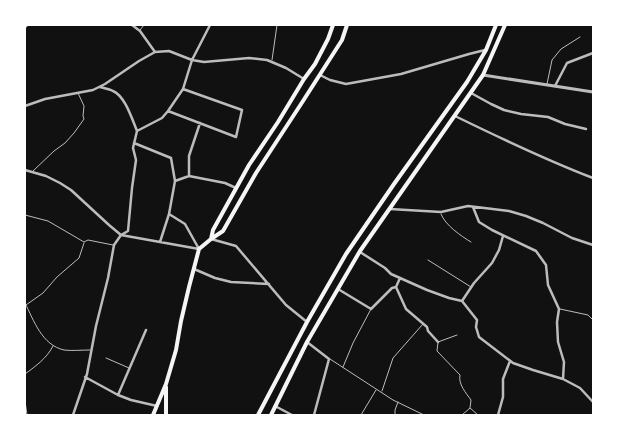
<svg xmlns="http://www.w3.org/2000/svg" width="618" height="440" viewBox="0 0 618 440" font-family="'PT Sans Narrow',sans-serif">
<rect width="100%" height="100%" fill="#111"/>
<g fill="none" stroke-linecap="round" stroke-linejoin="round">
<path stroke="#bcbcbc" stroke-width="1" d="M140,30l4,-5
M272,60l5,-35
M547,84l5,-24 9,-11 19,-12
M33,171l21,-20 11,-8 9,-10 10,-14 -1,-3 1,-10 -6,-13
M441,214c4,11 20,22 30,28
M25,215l23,6 36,21 4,-2 25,5
M428,260l43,27
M25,303c9,18 17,42 39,47 8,1 17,0 26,0
M26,305l17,-12 14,-16 22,-19 5,-15
M560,309l28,6 5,5
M457,335l-19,7 -1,9 23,24c-2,9 6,18 11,25l-1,8
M106,358l23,10
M330,359l63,41 31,15
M343,367l10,-24 18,-34
M25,374c11,-8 22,-16 28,-28
M382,391l11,-33 30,-34
M25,401l2,14
M361,415l15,-25
M395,415v-5l3,-8
M462,415l8,-7 8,7"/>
<path stroke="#bcbcbc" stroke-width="2.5" d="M132,25l8,6 15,21
M25,27l2,-2
M320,75l10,5 16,4 55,-10 68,-20 16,-4
M555,86l12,-23 26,-10
M100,87c4,1 9,2 13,4 12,5 19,28 24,40l25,-13 6,-7 15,-22 9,-29 18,-35
M471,93l20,11 13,6 17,4 27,3 17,7 21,5
M25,106l20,-7 48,-9 12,-6 34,-23 16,-9 14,-1 23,9 12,2 45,-4 18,2 19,8 18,11
M168,111l68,26 6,-27 -59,-21
M455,116c45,22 91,44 138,62
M200,123l-11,33v20l36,7 11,5
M134,143l37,15 4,23 -6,33 16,10 14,25
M25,170l21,6 14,7 11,7 38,35 12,10 78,14
M175,181l14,-5
M473,207l6,15 13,8 44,21 10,14 2,20 11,24 -2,13 1,20 6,20 -1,17 17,9 13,14
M390,209l51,3 27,-6 41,5 17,5 17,7 29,15 21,7
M503,236l-4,14 -7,13 -18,20 -12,18 15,19 -1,7 3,10 34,26 20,7 30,9
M211,239l25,7 50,59 21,17
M160,242l9,-28
M360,252l25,16 6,6 36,16 22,8 13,3
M194,269l21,9 16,4 38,2
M400,278l-4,9 10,22 21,18 1,4 10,11
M338,289l33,20 21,-21 4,-1
M307,342l22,17 -15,56
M85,377l33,18 13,5 26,6
M118,395l28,-65
M275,406l17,9
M73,415l14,-41 9,-48 12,-48 6,-33 7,-10 7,-4 4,-43 4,-28 -3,-12 4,-17
M498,415l5,-18v-18l7,-18"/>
<path stroke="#bcbcbc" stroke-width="3" d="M483,75l110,17"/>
<path stroke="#f5f5f5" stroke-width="4" d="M211,239l2,-9 36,-65 29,-43 26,-43 11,-15 13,-25 5,-14
M166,387v28
M153,415l13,-31 10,-34 5,-29 8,-34 10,-38 12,-10 12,-8 33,-58 47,-72 39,-61 5,-15
M258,415l49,-93 39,-68 48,-70 73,-102 19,-32 10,-25
M271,415l36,-73 53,-91 123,-176 22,-50"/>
</g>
<rect width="618" height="440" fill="none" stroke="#ffffff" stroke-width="52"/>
</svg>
